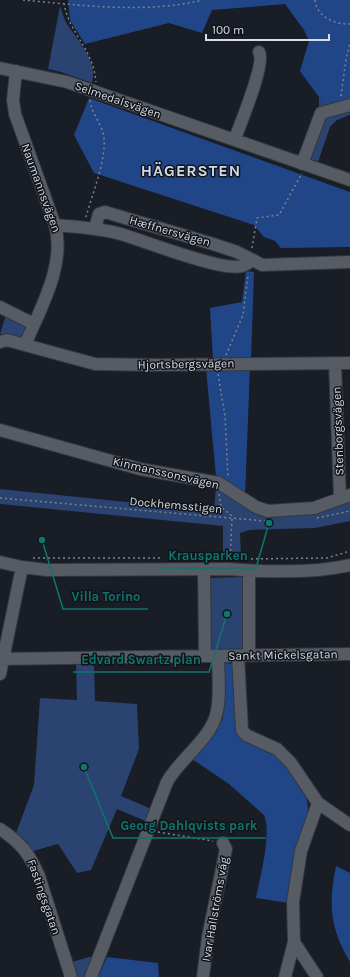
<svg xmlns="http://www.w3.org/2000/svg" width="350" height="977" viewBox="0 0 350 977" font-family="Karla,sans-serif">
<rect width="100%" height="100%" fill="#191d25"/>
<path fill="#2a4370" d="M60,6c2,6 4,13 7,18 11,17 31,37 25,59l-31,-11 -13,-3z
M319,97l11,11 20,-7v14l-13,5 -7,7 -12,35 -16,-6 17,-45z
M6,315l20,9 1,4 -4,10 -23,-4z
M216,486l41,28 6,2 42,-2 45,-15v22l-35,7 -66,2 -9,3 1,23 -18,1v-31l-223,-22v-15l214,22z
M243,577l3,74 -35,1 -3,-74z
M76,663h18l1,38 42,3 2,45 -18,47 33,14 -6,12 -31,-13 -26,61 -14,3 -19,-29 -25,7 -8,-11 -9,-7 18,-48 6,-87 37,2z
M96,955l-8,22h-12l-4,-15z"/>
<path fill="#214688" d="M68,0h282v101l-21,7 -10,-11 -19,-26 9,-30 -5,-11 -19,-26 -73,6 -10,23 -33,-10 -84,21 -15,-24z
M89,98l261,94v55l-69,1 -6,-7 -11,-4 -10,-12 -160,-52 -20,-38z
M246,271l8,1 -3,88h-38l-3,-52 32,-6z
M250,367l-5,129 -29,-19 -10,-109z
M224,663l12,1 1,60c27,23 72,47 71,87l-19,92 -33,-5c4,-20 16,-65 8,-83l-35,-31 -37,-25 24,-27 7,-14z
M336,866l14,7v89c-20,-34 -22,-57 -14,-96z
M107,957l51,6 1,14h-61z"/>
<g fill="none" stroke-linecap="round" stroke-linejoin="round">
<defs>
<path id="minor" d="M0,68l67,14 283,98
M235,139c5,-15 31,-76 24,-87
M302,164l19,-51 29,-8
M55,225c22,2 45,3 66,9 23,7 102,38 121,32 4,-1 7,-4 11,-6l9,5 88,-3
M95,228l4,-14 6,-2 108,32 24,8 16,8
M0,307l34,17
M0,342l7,-2 18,5c15,-36 41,-80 30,-120l-40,-111 -2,-14 3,-29
M25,345l70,19 60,1 195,-2
M335,364l5,134
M0,430l140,39 79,14 37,24 12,4 46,-3 36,-13
M0,562l22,5 25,3 182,-1c36,3 85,4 121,-4
M204,569l1,86
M249,655v-84
M238,656l4,74 4,5 31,14 14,14 27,40 32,22
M0,659l350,-5
M0,674l22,-107
M0,829c21,14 29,24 39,47l32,101
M91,977l76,-195c12,-22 43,-43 49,-67 5,-18 2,-40 2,-59
M203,977l5,-40 18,-88 -3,-6
M285,977l9,-35
M317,977l-23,-35 -1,-40 8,-51 17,-48"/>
</defs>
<use href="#minor" stroke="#34373d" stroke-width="14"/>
<path stroke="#7f8289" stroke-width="1.5" stroke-dasharray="2 3" stroke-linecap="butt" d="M23,0c54,5 126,14 179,0
M315,0c1,16 20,25 35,24
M64,3c5,31 29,45 32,79
M341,96l5,-37 4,-16
M86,217c6,-23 20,-55 18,-79 -1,-13 -13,-24 -14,-38
M252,248l5,-30 22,-3 23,-42
M226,355l17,-40 5,-40
M218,374l7,42 3,61
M219,494l2,13 10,8 1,4 -2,40
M0,498l265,23
M317,518l33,-7
M33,558h128
M241,559l86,-1 23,-7
M158,832l55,9"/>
<use href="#minor" stroke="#565b64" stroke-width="12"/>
</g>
<g text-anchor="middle" stroke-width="3" stroke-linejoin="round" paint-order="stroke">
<g font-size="12" fill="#d9dce2" stroke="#10141b">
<text transform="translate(118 100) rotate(19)" y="4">Selmedalsvägen</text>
<text transform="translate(41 188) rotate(70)" y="4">Naumannsvägen</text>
<text transform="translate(170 231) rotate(16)" y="4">Hæffnersvägen</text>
<text transform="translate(186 364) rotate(-1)" y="4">Hjortsbergsvägen</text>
<text transform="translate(338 431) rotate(-92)" y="4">Stenborgsvägen</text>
<text transform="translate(166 473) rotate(13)" y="4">Kinmanssonsvägen</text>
<text transform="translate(176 505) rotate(5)" y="4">Dockhemsstigen</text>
<text transform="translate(283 655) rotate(-1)" y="4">Sankt Mickelsgatan</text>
<text transform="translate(44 897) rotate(71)" y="4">Fastingsgatan</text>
<text transform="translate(215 909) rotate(-80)" y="4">Ivar Hallströms väg</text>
</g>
<g font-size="16" font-weight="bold" letter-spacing="1" fill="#d3d9e4" stroke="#10141b">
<text x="191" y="176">HÄGERSTEN</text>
</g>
</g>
<path fill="none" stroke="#0f766e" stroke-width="1.5" d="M269 523L256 568H161M42 540L63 609H148M227 614L209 672H73M84 767L113 838H266"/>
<g fill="#0f766e" stroke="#10141b" stroke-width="1.5">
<circle cx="269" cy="523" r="4"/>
<circle cx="42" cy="540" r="4"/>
<circle cx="227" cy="614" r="4"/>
<circle cx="84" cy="767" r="4"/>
</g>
<g font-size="13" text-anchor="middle" font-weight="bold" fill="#0f766e" stroke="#10141b" stroke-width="3" stroke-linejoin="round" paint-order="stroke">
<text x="208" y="560">Krausparken</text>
<text x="106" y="601">Villa Torino</text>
<text x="141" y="664">Edvard Swartz plan</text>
<text x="189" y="830">Georg Dahlqvists park</text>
</g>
<path d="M206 34v6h123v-6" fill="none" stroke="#d9dce2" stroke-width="2"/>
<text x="212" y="34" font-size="12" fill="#d9dce2" stroke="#10141b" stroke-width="3" paint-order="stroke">100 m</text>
</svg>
